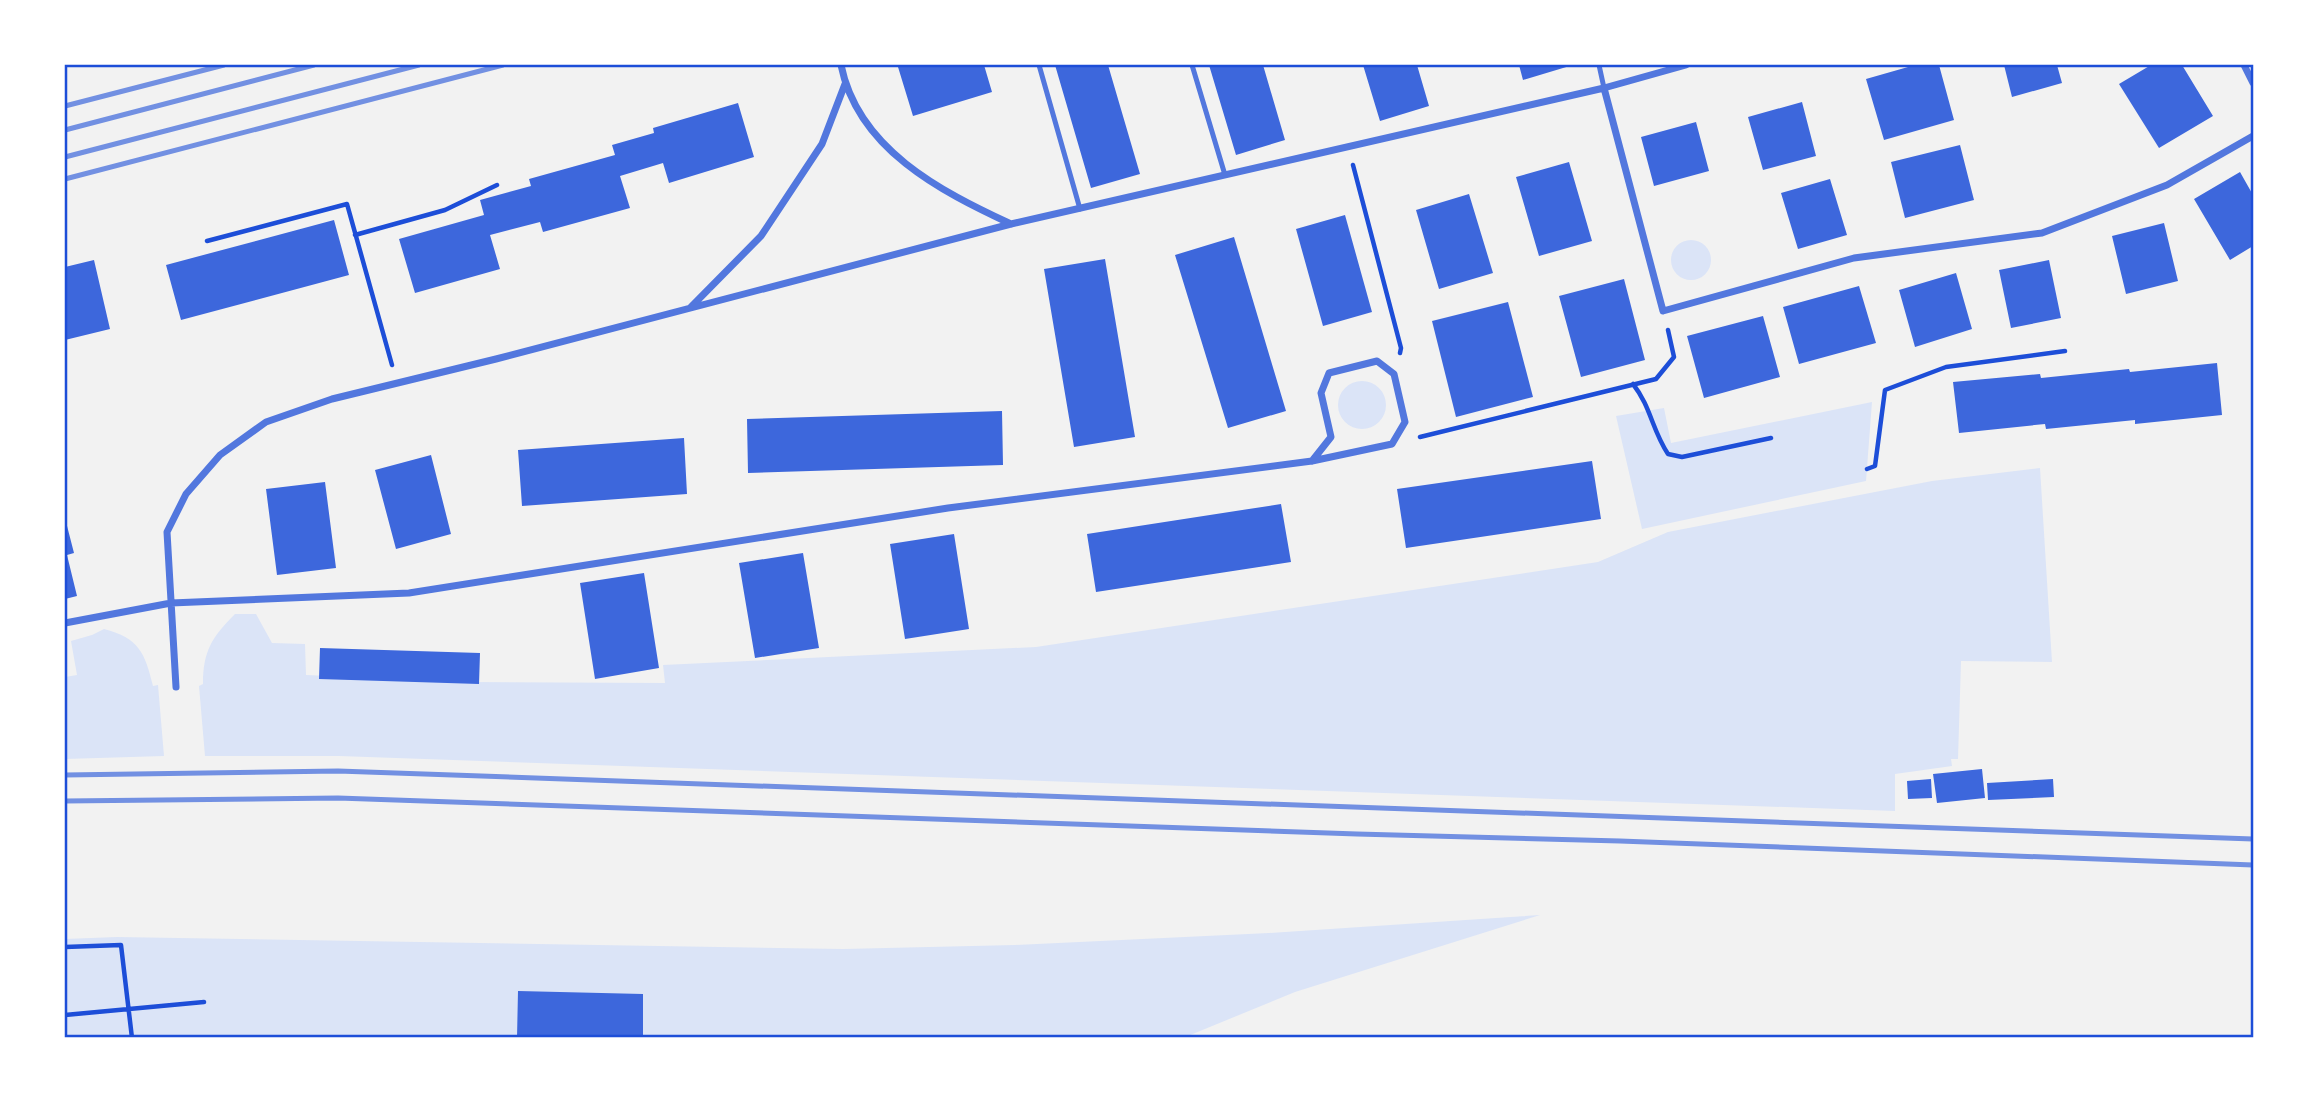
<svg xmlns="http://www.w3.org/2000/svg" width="2318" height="1103" viewBox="0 0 2318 1103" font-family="Signika,sans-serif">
<rect width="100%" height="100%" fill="#f2f2f2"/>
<path fill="#dbe4f7" d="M1671 260a20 20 0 1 1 40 0a20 20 0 1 1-40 0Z
M1338 405a24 24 0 1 1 48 0a24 24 0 1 1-48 0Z
M1872,402l-6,79 -224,48 -26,-113 48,-8 7,35z
M2040,468l12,194 -91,-1 -3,98h-7l1,7 -57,8v37l-1556,-55h-134l-6,-70 4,-2c0,-33 9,-47 32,-70h21l16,29 33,1 1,31 165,7 194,1 -2,-18 373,-18 562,-85 70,-30 264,-51z
M104,629c35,9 41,24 49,57l5,-1 6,71 -99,3v-82l12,-2 -6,-34 21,-6z
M1540,915l-245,77 -112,46h-1118v-99l52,-2 726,12 172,-4 254,-12z"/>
<path fill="#3d67dc" d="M905,65h79l8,27 -79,24 -15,-49z
M1055,65h53l32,109 -49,14z
M1209,65h54l22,75 -49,15z
M1363,65h54l12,41 -49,15z
M1519,65h54l-50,15z
M1915,65h24l15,55 -70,20 -18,-61z
M2004,65h53l5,18 -50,14z
M2151,65h31l31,51 -54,32 -40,-64z
M1802,102l14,54 -53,14 -15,-53z
M738,103l16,54 -85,26 -6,-20 -43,13 10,32 -87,24 -3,-10 -50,13 10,34 -85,24 -16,-54 85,-24 -4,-15 51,-14 -2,-7 86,-24 -3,-10 42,-12 -1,-5z
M1696,122l13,49 -55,15 -13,-49z
M1960,145l14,55 -69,18 -14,-56z
M1569,162l23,79 -53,15 -23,-79z
M2240,172l13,23v51l-23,14 -36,-61z
M1830,179l17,56 -49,14 -17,-56z
M1469,194l24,79 -54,16 -23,-79z
M1345,215l27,97 -49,14 -27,-97z
M334,220l15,55 -168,45 -15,-55z
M2164,223l14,58 -52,13 -14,-58z
M1234,237l52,174 -58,17 -53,-173z
M1105,259l30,178 -61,10 -30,-178z
M94,260l16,69 -45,11v-73z
M2049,260l12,58 -50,10 -12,-58z
M1956,273l16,56 -57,18 -16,-57z
M1624,279l21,81 -64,17 -22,-81z
M1859,286l17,57 -77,21 -16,-57z
M1508,302l25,95 -77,20 -24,-96z
M1763,316l17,61 -76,21 -17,-62z
M2217,363l5,52 -87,9v-4l-89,9 -1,-5 -86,9 -6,-51 87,-8 1,4 88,-9 1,3z
M1002,411l1,54 -255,8 -1,-54z
M684,438l3,56 -165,12 -4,-56z
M431,455l20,79 -55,15 -21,-79z
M1592,461l9,58 -195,29 -9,-59z
M325,482l11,86 -59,7 -11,-86z
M1281,504l10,58 -195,30 -9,-58z
M65,518l9,35 -7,2 10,41 -12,3z
M954,534l15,95 -64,10 -15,-95z
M803,553l16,95 -64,10 -16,-95z
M644,573l15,95 -64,11 -15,-96z
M320,648l160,5 -1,31 -160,-5z
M1982,769l3,29 -48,5 -4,-29z
M1931,779l1,19 -24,1 -1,-18z
M2053,779l1,18 -66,3 -1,-17z
M518,991l125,3v44h-126z"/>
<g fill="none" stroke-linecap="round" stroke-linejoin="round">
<path stroke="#1d4ed8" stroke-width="4.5" d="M1353,165l48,183 -1,5
M355,235l90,-25 52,-25
M207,241l140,-37 45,161
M1633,384c18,23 19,46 35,70l14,3 89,-19
M1420,437l236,-58 18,-22 -6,-27
M1867,469l8,-3 10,-76 61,-23 119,-16
M65,947l56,-2 11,93
M65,1015l139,-13"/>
<path stroke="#5277de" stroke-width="5" d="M1039,65l41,144
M1192,65l33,110
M1599,65l5,23"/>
<path stroke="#5277de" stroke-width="7" d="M841,65c17,84 99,126 170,159
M2244,65l9,18
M1604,88l59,223 191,-53 188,-25 125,-48 86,-49
M691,307l70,-71 61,-92 23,-60
M65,623l106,-20 238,-10 539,-85 364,-47 80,-17 13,-22 -11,-48 -17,-13 -48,12 -8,20 10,44 -19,24
M176,687l-9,-155 19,-38 34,-39 46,-33 66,-23 164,-40 515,-135 593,-136 82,-23"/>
<path stroke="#7290e2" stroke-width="5" d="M65,106l159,-41
M65,130l249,-65
M65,157l354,-92
M65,179l438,-114
M65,775l273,-4 1915,68
M65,801l273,-3 1019,36 263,7 633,24"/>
</g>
<rect width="2318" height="1103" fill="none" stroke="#ffffff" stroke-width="133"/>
<rect x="66" y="66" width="2186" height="970" fill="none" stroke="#1d4ed8" stroke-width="2.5"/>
</svg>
